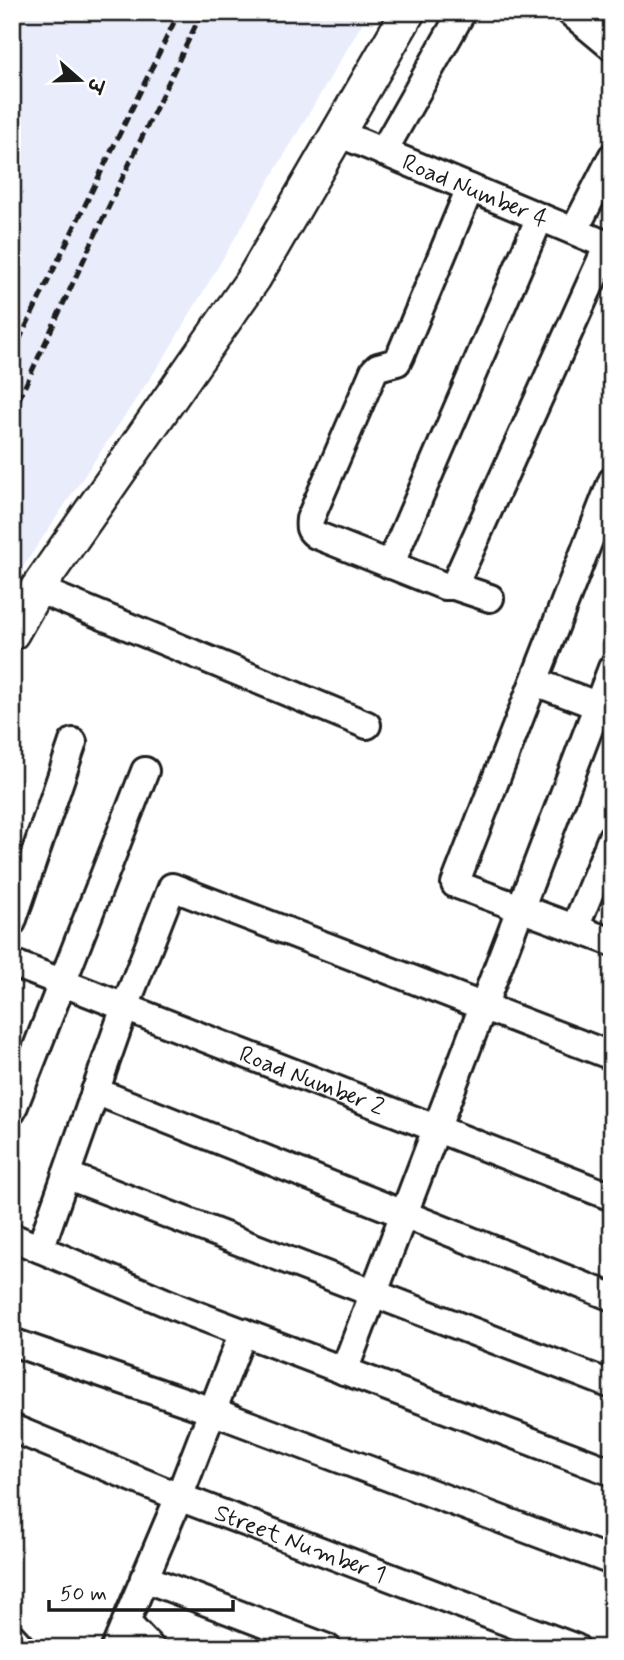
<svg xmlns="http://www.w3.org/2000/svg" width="624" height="1660" viewBox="0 0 624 1660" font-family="Mynerve,'Playpen Sans Deva',sans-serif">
<rect width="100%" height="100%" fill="#fff"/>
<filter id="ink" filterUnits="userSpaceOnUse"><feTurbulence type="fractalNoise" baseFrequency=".0143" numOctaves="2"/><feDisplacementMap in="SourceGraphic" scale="14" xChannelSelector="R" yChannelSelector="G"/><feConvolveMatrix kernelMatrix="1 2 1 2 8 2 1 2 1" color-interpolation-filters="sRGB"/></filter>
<g filter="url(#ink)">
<path fill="#e9ecfb" d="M12,12h357l-204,344 -153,227z"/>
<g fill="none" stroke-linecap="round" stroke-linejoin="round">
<defs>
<g id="minor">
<path d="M570,12l42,35"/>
<path id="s1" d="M338,133l274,114"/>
<path d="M383,152l79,-140"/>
<path d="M470,188l-70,168 -3,6 -19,5 -4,4 -64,148c-1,8 -1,11 6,16l128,51h10l36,12"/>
<path d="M574,231l38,-74"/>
<path d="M612,481l-157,403 157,58"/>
<path d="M390,565l150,-348"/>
<path d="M454,586l154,-341"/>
<path d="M37,589l330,136"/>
<path d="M535,682l77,29"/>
<path d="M12,922l61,-180"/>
<path d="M575,928l37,-91"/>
<path id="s2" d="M12,963l600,234"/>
<path d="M95,1091l517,206"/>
<path d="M12,1111l133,-340"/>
<path d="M66,1175l546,210"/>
<path d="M12,1237l169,72 431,163"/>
<path d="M40,1249l85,-242 47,-120 440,169"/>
<path d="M12,1342l200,69 400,150"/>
<path d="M344,1371l268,-703"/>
<path d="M12,1428l167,69 64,-165"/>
<path d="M144,1578l183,70"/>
<path d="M126,1622l25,26"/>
<path d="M12,1637l10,11"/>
<path id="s3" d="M115,1648l64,-151 397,151"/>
</g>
<path id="tertiary" d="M12,633l25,-44 217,-311 154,-266"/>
</defs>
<use href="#minor" stroke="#1c1c1c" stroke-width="32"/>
<use href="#tertiary" stroke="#1c1c1c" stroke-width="38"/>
<use href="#minor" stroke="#fff" stroke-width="26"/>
<use href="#tertiary" stroke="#fff" stroke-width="33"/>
<path stroke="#1c1c1c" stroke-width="5" stroke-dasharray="10 5" stroke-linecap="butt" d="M12,355l167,-343
M12,414l87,-187 103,-215"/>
</g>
</g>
<g text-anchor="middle" stroke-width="5" stroke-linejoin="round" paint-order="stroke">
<g font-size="24" fill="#1c1c1c" stroke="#fff">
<text dy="8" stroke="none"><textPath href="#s1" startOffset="149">Road Number 4</textPath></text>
<text dy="8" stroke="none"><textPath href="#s2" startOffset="322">Road Number 2</textPath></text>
<text dy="8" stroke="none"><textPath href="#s3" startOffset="294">Street Number 1</textPath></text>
</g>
</g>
<rect width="624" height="1660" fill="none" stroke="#fff" stroke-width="42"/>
<rect x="21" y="21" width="582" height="1618" fill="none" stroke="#1c1c1c" stroke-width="2.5" filter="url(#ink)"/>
<g transform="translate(80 80) rotate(110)" stroke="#ffffff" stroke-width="5" paint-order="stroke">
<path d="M0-5L12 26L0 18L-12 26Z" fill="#1c1c1c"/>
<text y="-10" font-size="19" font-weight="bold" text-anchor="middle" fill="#1c1c1c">उ</text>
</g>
<path d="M49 1600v10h184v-10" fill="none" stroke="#1c1c1c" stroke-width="3.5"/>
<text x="60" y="1600" font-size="21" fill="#1c1c1c" stroke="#ffffff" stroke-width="5" paint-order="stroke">50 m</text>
</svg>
